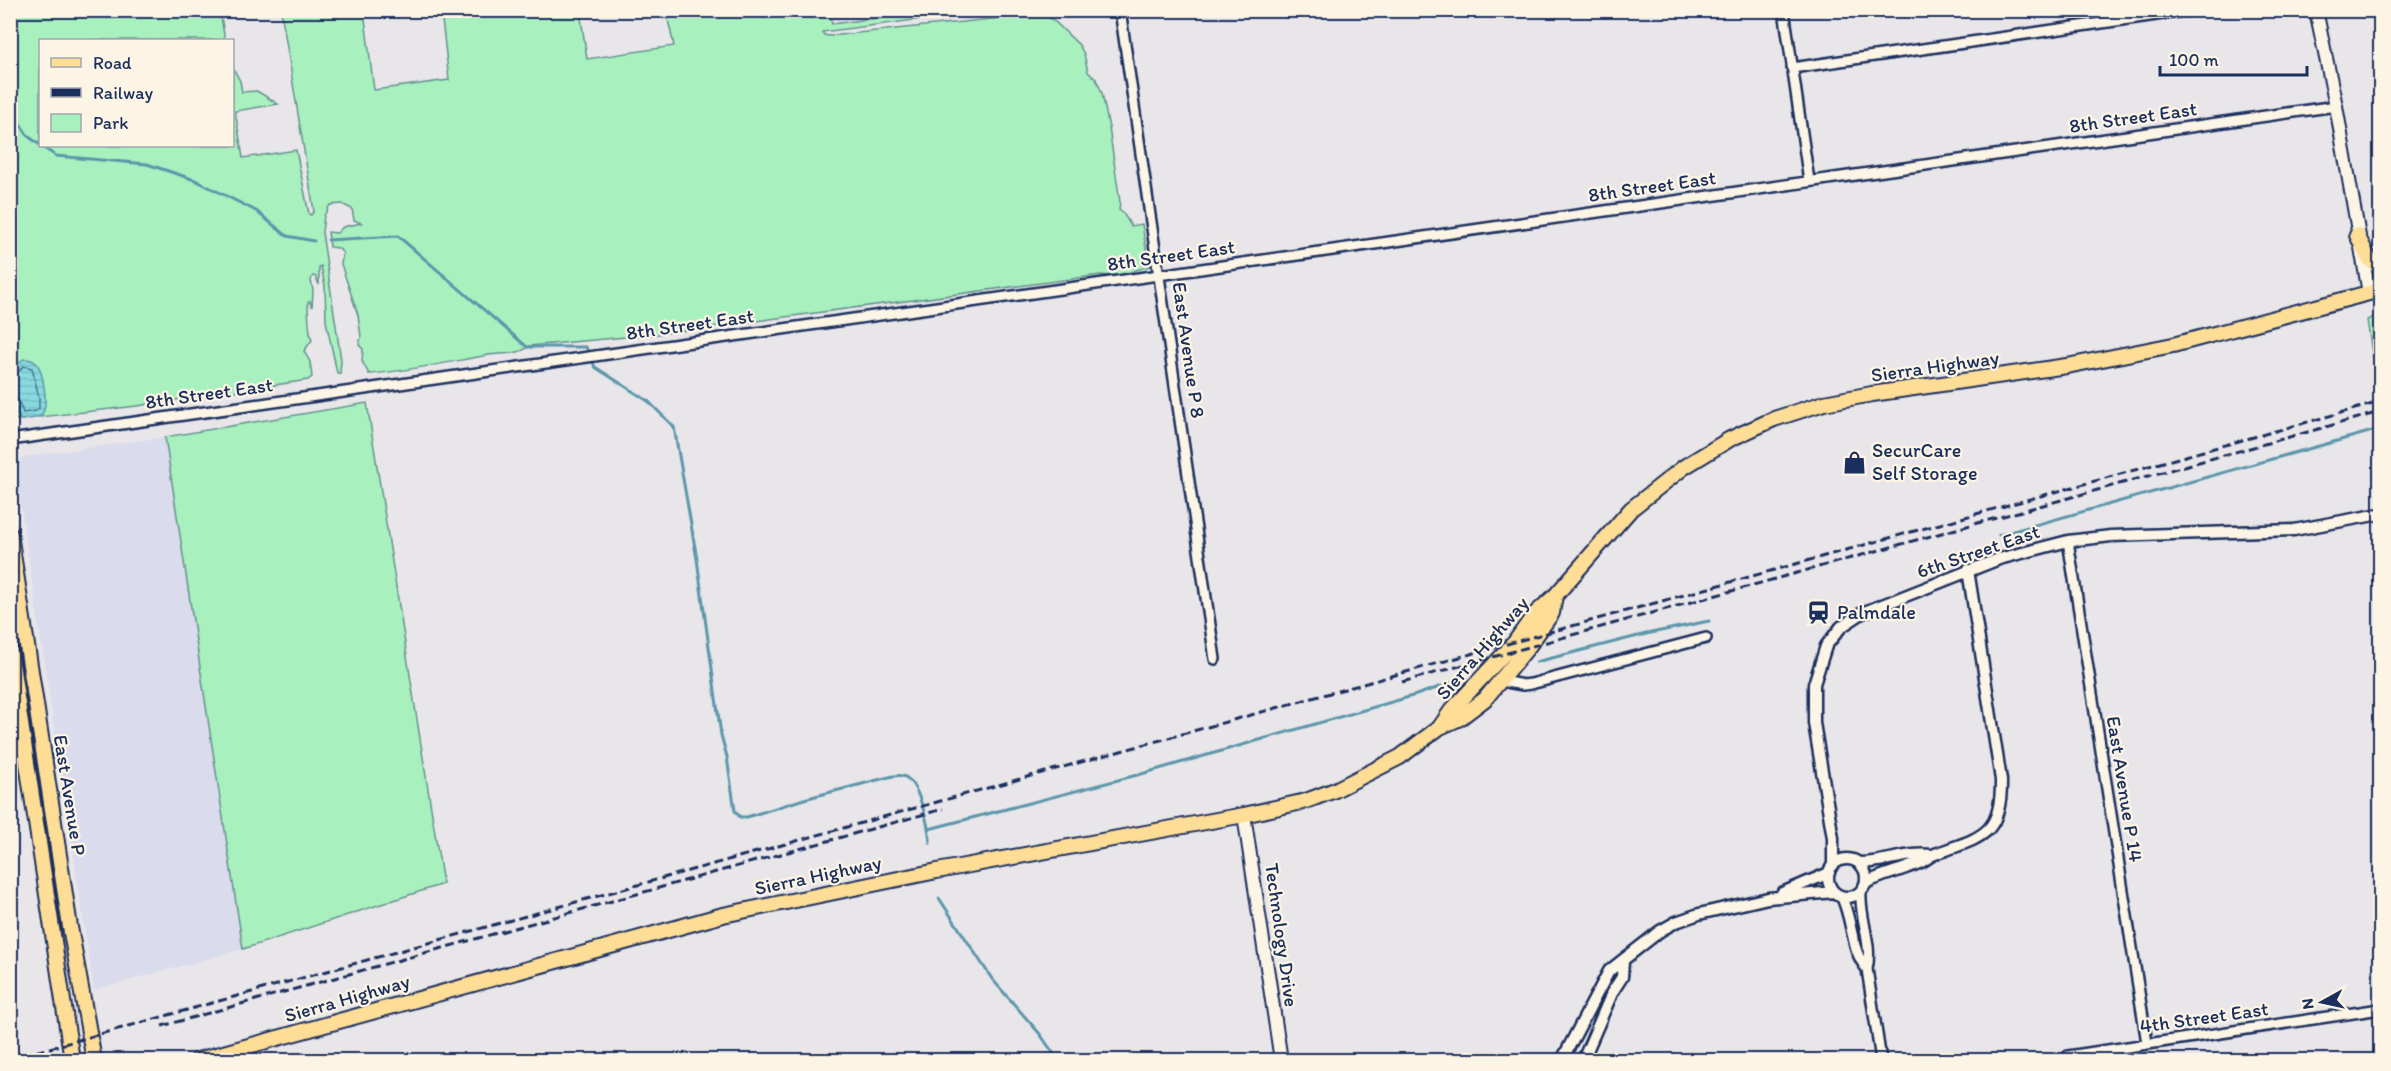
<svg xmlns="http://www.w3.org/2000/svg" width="2391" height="1071" viewBox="0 0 2391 1071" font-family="Itim,sans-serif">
<defs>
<pattern id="water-rules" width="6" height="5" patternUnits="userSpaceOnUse" patternTransform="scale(1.5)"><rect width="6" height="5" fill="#88dadf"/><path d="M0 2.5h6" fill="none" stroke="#75bbc2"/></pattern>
</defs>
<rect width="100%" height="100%" fill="#e8e6e9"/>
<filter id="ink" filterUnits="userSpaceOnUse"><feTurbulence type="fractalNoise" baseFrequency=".0167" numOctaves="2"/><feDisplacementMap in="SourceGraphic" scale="12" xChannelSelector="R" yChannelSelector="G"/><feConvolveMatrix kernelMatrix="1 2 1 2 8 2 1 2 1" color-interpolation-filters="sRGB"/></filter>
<g filter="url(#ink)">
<path fill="#dadbec" d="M829,10l100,1 -98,13z
M165,437l78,512 -149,41 -79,-523 8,-10z"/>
<path fill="#a8f0be" stroke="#62908e" stroke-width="1.5" d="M11,11h209l5,29h-185v106h192l1,-78 7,13 2,11 15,-1 21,13 -43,7 8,47 53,-8 13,64 2,1 3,-4 -33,-200h83l10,79 75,-10 -8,-69h139l7,48 87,-13 -8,-35h163l3,13 97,-13h55l-162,21 2,3 5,1 211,-22 12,5 27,26 5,9 4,18 8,7 6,14 7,35 11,74 -1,8 4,3 8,13 11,-2 5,31 5,2 -1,9c-20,4 -29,12 -50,9l-443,59 -129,12c-8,9 -28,7 -40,9 -40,7 -79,16 -120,19l-7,-13 1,-12 -4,-4 2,-8 -3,-22 -17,-51 2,-11 -5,-5 -8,-1 -2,-15 9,1 6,-6 18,-4 -7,-3 -2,-11 -10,-5 -12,1 -6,11 -2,16 19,128 -1,14 -3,-1 -11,-52 -1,-35 -4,-20 -2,1v18l-3,-8 -3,-1 -2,4 2,11 -1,16 -2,-6 -2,1c0,9 1,31 4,38l-8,11 6,11 2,15 -4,3 -171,26 -97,11 -6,-18 -4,4 4,15 -15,2 -8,-2z
M2380,314v43l-7,2 -6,-39z
M367,403l76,481 -200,65 -78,-512z"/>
<path fill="url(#water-rules)" stroke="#5c96ab" stroke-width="1.5" d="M24,359c5,0 10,1 13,5 6,8 13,46 3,52 -4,3 -14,3 -19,4 -12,-13 -10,-38 -7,-54z"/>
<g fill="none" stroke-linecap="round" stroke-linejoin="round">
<path stroke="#477392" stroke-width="1.5" d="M10,375l7,-1 6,-8 9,2 7,30v10l-3,3 -13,2 -5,-14 -8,-3"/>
<path stroke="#5c96ab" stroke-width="3" d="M10,108l18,28 12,9
M41,146l15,10 91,8 48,16 61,31 31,25 27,5
M328,240l70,-4 129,111h59l9,20 53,34 26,26 23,132 24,176 6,22 8,54 5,6h7l57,-18 89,-23c3,0 7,-1 10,0 16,5 26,51 27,67
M1999,535l381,-106
M1536,662l110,-28 63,-13
M929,829l216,-56 271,-78 47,-16
M939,898l53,81 48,55 18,26"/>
<defs>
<path id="minor" d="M1120,10l95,649
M1784,10l25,171
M1792,68l399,-58
M10,440l2326,-334
M2068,541l79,502
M1501,681l22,4 8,-1 175,-46
M1861,892c-2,25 12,52 6,77l14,91
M1841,896c12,23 9,54 26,73
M2068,1056l312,-47"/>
<path id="tertiary" d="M1828 878a19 19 0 1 1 38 0a19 19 0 1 1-38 0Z
M1860,863c24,0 47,-11 71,-8
M1833,865v-27l-19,-115v-39l12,-38 15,-19 21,-14 137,-54 69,-18 43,-5 183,-6 86,-16
M1866,883c17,-9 35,-12 53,-20 6,-2 10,-7 16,-9 45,-17 67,-17 66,-74l-33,-210
M1782,893l47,-20
M1562,1060l47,-89 51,-40 16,-9 23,-8 69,-16 66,-6
M1583,1060l30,-69 9,-14 1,-15"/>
<path id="secondary" d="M2316,10l20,96 33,187
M1244,815l37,245"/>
<path id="primary" d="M2357,235l12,24 11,8
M10,534l60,393 24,133
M10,651l62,409
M1440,727l11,-16 64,-69 19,-27 21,-19 76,-87 53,-42 46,-28 44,-20 50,-16 48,-9 195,-28 106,-21 207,-55
M198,1060l525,-145 214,-44 307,-56 62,-14 29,-11 65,-33 40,-30 20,-9 25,-19 43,-52 24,-34 3,-17"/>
</defs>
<use href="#minor" stroke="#1b2f5e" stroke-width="14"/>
<use href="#tertiary" stroke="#1b2f5e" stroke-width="15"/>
<use href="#secondary" stroke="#1b2f5e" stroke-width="16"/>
<use href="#primary" stroke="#1b2f5e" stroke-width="18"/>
<use href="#minor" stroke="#fcf5e5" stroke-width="9"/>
<use href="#tertiary" stroke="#fcf5e5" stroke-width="10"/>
<use href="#secondary" stroke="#fcf5e5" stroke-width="12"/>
<use href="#primary" stroke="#fede96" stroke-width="14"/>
<path stroke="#1b2f5e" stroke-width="3" stroke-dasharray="9 4.5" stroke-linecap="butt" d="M1402,682l978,-270
M162,1026l781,-217
M10,1059l2370,-657"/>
</g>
</g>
<defs>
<symbol id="shop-bare" viewBox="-9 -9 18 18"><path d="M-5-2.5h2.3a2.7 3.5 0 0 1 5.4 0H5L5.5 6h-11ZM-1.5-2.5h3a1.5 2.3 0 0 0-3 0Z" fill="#1b2f5e" stroke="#fcf5e5" stroke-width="2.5" paint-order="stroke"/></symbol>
<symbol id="station-bare" viewBox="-9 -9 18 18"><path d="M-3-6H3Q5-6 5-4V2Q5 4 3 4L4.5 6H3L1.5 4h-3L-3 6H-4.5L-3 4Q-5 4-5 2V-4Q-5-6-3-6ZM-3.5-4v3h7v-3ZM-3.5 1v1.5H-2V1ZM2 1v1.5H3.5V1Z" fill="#1b2f5e" stroke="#fcf5e5" stroke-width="2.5" paint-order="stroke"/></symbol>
</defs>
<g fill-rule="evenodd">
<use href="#shop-bare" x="1838" y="446" width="33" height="33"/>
<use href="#station-bare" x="1802" y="596" width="33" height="33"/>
</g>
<g text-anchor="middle" stroke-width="4.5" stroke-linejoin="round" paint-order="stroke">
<g font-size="20" fill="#1b2f5e" stroke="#fcf5e5">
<text transform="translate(2133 117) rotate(-8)" y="7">8th Street East</text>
<text transform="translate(1652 186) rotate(-8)" y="7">8th Street East</text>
<text transform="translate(1171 255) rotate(-8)" y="7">8th Street East</text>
<text transform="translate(690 324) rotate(-8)" y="7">8th Street East</text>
<text transform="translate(1189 350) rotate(82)" y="7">East Avenue P 8</text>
<text transform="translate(1935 366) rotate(-8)" y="7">Sierra Highway</text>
<text transform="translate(209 393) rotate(-8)" y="7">8th Street East</text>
<text transform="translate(1978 551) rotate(-19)" y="7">6th Street East</text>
<text transform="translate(1482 648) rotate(-49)" y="7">Sierra Highway</text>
<text transform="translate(2125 789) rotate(81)" y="7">East Avenue P 14</text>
<text transform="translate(70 795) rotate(81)" y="7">East Avenue P</text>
<text transform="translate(818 875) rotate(-12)" y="7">Sierra Highway</text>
<text transform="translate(1282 935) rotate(82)" y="7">Technology Drive</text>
<text transform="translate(347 998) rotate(-16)" y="7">Sierra Highway</text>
<text transform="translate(2204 1017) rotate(-8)" y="7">4th Street East</text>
</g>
<g font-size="20" fill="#1b2f5e" stroke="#fcf5e5" text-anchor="start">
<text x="1872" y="457">SecurCare<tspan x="1872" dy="23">Self Storage</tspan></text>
<text x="1837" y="619">Palmdale</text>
</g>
</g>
<rect width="2391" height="1071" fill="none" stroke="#fcf5e5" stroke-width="36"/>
<rect x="18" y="18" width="2355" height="1035" fill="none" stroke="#1b2f5e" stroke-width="2" filter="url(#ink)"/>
<rect x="39" y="39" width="195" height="108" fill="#fcf5e5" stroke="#a2a6af" stroke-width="1.5"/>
<rect x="51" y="58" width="30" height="9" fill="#fede96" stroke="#a2a6af" stroke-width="1.5"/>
<text x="93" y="69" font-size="18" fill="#1b2f5e">Road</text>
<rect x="51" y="88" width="30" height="9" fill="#1b2f5e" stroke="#a2a6af" stroke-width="1.5"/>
<text x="93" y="99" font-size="18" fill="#1b2f5e">Railway</text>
<rect x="51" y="114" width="30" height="18" fill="#a8f0be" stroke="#a2a6af" stroke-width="1.5"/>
<text x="93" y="129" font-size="18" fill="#1b2f5e">Park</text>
<g transform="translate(2322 1002) rotate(262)" stroke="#fcf5e5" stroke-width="4.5" paint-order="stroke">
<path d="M0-4.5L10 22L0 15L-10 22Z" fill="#1b2f5e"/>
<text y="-9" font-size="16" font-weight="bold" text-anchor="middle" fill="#1b2f5e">N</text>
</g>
<path d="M2160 66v9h147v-9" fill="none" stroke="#1b2f5e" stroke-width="3"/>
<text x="2169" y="66" font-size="18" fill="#1b2f5e" stroke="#fcf5e5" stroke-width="4.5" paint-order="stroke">100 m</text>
</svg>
